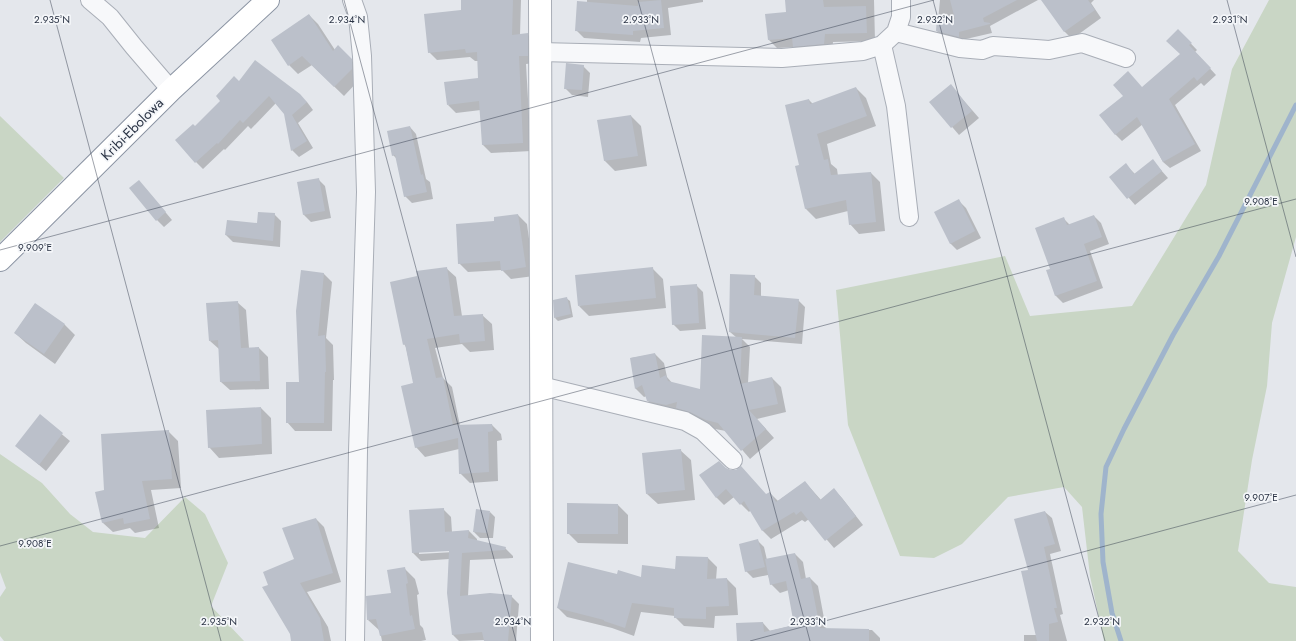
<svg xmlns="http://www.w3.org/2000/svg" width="1296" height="641" viewBox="0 0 1296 641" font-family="Jost,sans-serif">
<rect width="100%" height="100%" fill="#e4e7ec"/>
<path fill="#c9d6c5" d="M1269,0h27v237l-24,86 -5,63 -15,74 -14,91 31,32 27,4v54h-192l-14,-65 -8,-69 -18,-20 -56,10 -46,47 -28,14 -34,-2 -52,-131 -12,-135 169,-34 25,60 102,-10 74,-121 26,-116z
M0,116l64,62 -64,64z
M0,454l42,29 28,31 23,18 52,6 40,-41 20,17 23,49 -17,43 33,35h-240l-4,-5v-39l6,-9 -6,-16z"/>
<path fill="#0003" fill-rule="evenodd" d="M462,0h59l-1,35 7,-1 8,8v21l-9,1 5,87 -40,2 -8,-8 -2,-35 -25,3 -8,-8 31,-26 -1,-18h-3l-5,-4 -33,3 -8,-8 33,-41z
M587,0h116v2l-35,6 3,27 -30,3 -1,4 -56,-4 -8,-8 11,-27z
M786,0h88l1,41 -42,1 -1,10 -29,3 -8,-8 -18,1 -8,-8 18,-27z
M940,0h98l-48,26 2,7 -26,6v5l-22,-6 -7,-7z
M1042,0h52l-3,3 10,15 -29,21 -8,-8z
M309,15l9,9 17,26 3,-3 22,22 1,9 -17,18 -32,-31 -14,9 -9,-9z
M1178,30l19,20 -2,2 21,23 -12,11 -3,-3 -26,22 26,46 -31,17 -7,-6 -20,-38 -21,17 -7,-7 27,-46 39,-34z
M583,66l7,7 -2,24 -16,-2 -7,-7z
M239,82l68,20 6,8 -15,13 15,25 -14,9 -7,-7 -7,-37 -9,-10 -25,26 -3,-3 -23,24 -1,-1 -21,20 -7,-7 -1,-34z
M951,86l28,32 -20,17 -28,-33z
M856,88l10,10 10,28 -49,18 4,20 6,5 1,7 33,-3 9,9 5,49 -26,3 -9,-10 -2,-13 -32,8 -10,-10 -10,-42 5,-1 8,-66 4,4z
M631,116l10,10 6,40 -32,5 -11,-11z
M410,127l6,7 10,45 4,3 3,17 -21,4 -7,-7 -8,-37 -4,-4z
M1153,161l15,17 -33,27 -24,-28 15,-12 9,9z
M318,179l7,7 6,32 -20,4 -7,-7 -6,-32z
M145,188l27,32 -8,7 -7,-7z
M959,201l7,7 15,30 -24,12 -7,-7z
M274,214l7,7 -1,26 -47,-5 -7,-7 32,-11z
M518,215l9,9 7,52 -23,3 -9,-9 -34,2 -9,-9 36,-41z
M1094,216l7,7 8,21 -19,7 13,37 -40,15 -7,-7 -9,-25 4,-2 13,-50 6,6z
M446,268l10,9 6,39 20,-1 10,9 2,26 -24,2 -8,-8 -27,4 8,30 9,9 8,39 32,-1 9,9 1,6 -5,1 1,40 -28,2 -10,-10 -1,-24 -34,8 -9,-10 -2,-63 -8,-37 -2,-3 14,-68z
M652,268l11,11 3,29 -77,8 -10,-10z
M301,271l23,3 8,8 -6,56 7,7 1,35h-1l-1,51h-37l-8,-9 13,-39z
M754,276l7,7v14l37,3 7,7 -3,37 -60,-5 8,8 -2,36 24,-5 9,9 5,25 -29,7 17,19 -24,21 -24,-28 -11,-2 -16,-9 -42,-11 -9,-8 -1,-5 -3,1 -8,-8 -5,-31 24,-4 9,9 3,14 6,7 27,6 37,-52 -7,-6z
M696,285l7,7 3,37 -26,2 -7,-7z
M566,298l4,3 3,16 -15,4 -3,-3z
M237,302l9,8 3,38h10l9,9 1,32 -39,1 -9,-8 -2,-33 -9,-8z
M35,304l30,21 10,10 -20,29 -29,-21 -11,-10z
M261,408l10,10 1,36 -53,4 -10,-11z
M40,416l30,25 -24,30 -29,-25z
M168,431l10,10 3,47 -30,2 8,38 -24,5 -5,-5 -17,4 -10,-9 -7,-30 9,-2z
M680,450l11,10 4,40 -37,4 -11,-10z
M725,468l42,27 3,-2 8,8 27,-19 16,18 13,-10 8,8 21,27 -29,23 -25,-29 -4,3 -3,-2 -31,19 -8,-8 -12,-21 -2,2 -15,-15 -10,8 -8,-8z
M618,505l10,10v29l-50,-1 -10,-10z
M443,509l8,8 1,15 17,-1 8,8v2l28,7 8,8v2l-43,2 -2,36h43l8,8 -3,37h-31v-1l-26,1 -6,-6 -4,-76 -28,2 -8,-8zM454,550v2l-35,2v-2z
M490,512l5,5 -2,21h-13l-6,-6z
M1045,512l7,6 9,33 -11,3 13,60 -3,1 7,26h-43v-6h13z
M316,519l8,8 17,55 -34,10 21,35 3,14h-36l-25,-55 25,-27z
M757,540l7,7 3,13 28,-6 8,8 3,17 4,-1 8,8 8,43 46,1 8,8v3h-142l25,-18 7,8 25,-6 -6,-35 -9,3 -9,-9 -3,-9 -15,3 -7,-7z
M708,558l9,9 -1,13 11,-1 9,9 2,27 -23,1 -1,12 -30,-2 -9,-9v-1l-34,-4 -7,24 -22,-8 -45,-11 -9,-9 60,-33 24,3 34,-8z
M404,568l11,11 4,15 -2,1 3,30 3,3 3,12 -5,1h-39l-2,-10 -12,-11 24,-26z"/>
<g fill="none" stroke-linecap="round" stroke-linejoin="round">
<path stroke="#9fb4cc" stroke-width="5" d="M1121,641l-9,-28 -9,-51 -2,-48 5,-47 18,-38 49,-94 46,-79 77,-151"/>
</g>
<path fill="#bbc0ca" d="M461,0h52l-1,35 16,-2v23h-9l4,87 -41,2 -3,-44 -32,4 -3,-23 34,-4 -1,-26 -11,1 -1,-4 -37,4 -4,-39 37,-4z
M661,0l3,28 -31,3v4l-58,-4 2,-30 61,5v-4z
M785,0h38l1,7 42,-1 1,27 -42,1 -1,10 -31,3 -1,-9 -24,2 -3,-26 21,-2z
M950,0h67l-34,18 1,4 6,1v1l-31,8v5l-23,-6 1,-15 18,3z
M1041,0h47l7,10 -31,22z
M309,14l24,37 5,-6 14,14v10l-18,18 -32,-31 -14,10 -17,-26z
M1178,29l14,14 -3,2 22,23 -14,13 -3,-4 -25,22 26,45 -32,18 -26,-45 -22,18 -16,-20 24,-19 -10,-11 15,-14 14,16 38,-33 -14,-13z
M255,60l45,34 7,8 -15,13 15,26 -16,10 -7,-37 -15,-18 -26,27 -3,-3 -22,24 -1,-1 -22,20 -20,-23 18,-16 2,2 25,-25 -4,-5 18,-20 5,5z
M566,63l18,2 -2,25 -18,-1z
M951,84l21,27 -21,17 -22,-26z
M856,87l11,29 -50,18 7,26 4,-1 3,16 40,-3 5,50 -27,3 -3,-25 -41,9 -10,-43 4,-1 -14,-60 24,-6 1,5z
M631,115l7,41 -34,5 -7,-41z
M410,126l11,49 2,-1 4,18 -23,5 -9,-42 -3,1 -5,-25z
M1153,159l9,12 -35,28 -18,-22 17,-14 8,11z
M319,178l6,33 -22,4 -6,-33z
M139,180l27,32 -10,9 -27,-33z
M959,199l16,32 -25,13 -16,-32z
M258,212l17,1 -2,28 -48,-6 2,-15 30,3z
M518,214l8,53 -25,4 -1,-10 -42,3 -2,-40 38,-3v-4z
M1094,215l8,22 -18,7 13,37 -42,15 -9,-26 4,-1 -15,-41 29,-11 3,8z
M447,267l7,49 29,-2 2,27 -25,2 -1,-9 -32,5 9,39 7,-1 10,48 39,-1 1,7 -5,1 1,40 -30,2 -1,-36 -43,10 -14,-62 12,-3 -8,-39 -2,1 -13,-63 27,-6 -1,-5z
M653,267l3,31 -78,8 -3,-31z
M301,270l23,3 -6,63 7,-1 1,37h-1l-1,51h-38v-41h13l-3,-71z
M730,274l25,1 -1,20 45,4 -4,39 -66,-6z
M697,284l2,39 -27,2 -2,-39z
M567,297l4,17 -17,4 -1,-18z
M238,301l3,47 18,-1 1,34 -40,1 -2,-42 -9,1 -3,-38z
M35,303l30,21 -21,30 -30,-21z
M702,335l40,2 -2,47 32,-7 6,27 -29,6 17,19 -25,22 -23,-28 -12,-3 -16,-8 -14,-4 1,-6 -11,3 -19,-4 -5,-16 -7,4 -5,-31 25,-5 5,25 6,-3 2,6 32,8z
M261,407l1,37 -54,4 -2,-38z
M40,414l23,19 -24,32 -24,-19z
M169,430l3,49 -30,2 8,38 -26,5 -1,-6 -21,5 -7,-31 9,-2 -3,-56z
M681,449l4,41 -39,4 -4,-41z
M719,461l7,7 5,2h5l5,-4 25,28 4,-2 6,10 29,-21 15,19 14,-12 22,28 -31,25 -24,-30 -5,4 -2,-3 -32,19 -18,-30 -4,4 -14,-16 -10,9 -17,-23z
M567,503l51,1v30h-51z
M444,508l1,24 24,-2 -1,8 38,9 -1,3 -43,3 -2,43 30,-3 22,2 -4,46h-24l-2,-9 -30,3 -5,-42 2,-42 -37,2 -3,-43z
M476,509l14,2 -3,22 -14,-1z
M1045,511l10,33 -11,3 13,61h-3l4,14 -9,2v17h-12l-16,-70 7,-1 -14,-51z
M316,518l17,55 -33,10 20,35 4,23h-33l-1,-7 -28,-47 6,-2 -5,-13 31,-13 -12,-31z
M758,539l7,28 -20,5 -6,-28z
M795,553l6,26 9,-2 10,51 49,1v12h-132l-1,-18 27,-1 1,10 30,-7 -8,-44 -16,4 -5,-26z
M676,556l32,1 -1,22 20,-1 2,28 -23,1v12l-32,-1v-10l-42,-5 -7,25 -21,-7v-1l-47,-12 11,-46 49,12 1,-4 23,7 1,-12 33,4z
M405,567l3,16 -2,1 4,32 2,-1 3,14 -35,7 -4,-17 -9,1 -1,-24 25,-3 -4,-23z"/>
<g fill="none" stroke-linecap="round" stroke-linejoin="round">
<defs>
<path id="street" d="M90,0l20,17 24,30 37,43
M352,0l6,17 4,39 4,136 -8,259 -3,190
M896,32l64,16 22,2 11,-4 56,4 33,-7 44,15
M882,45l14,61 13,111
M540,52l242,6 81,-7 19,-6 14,-13 5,-15v-17
M541,386l144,35 18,10 30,29"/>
<path id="secondary" d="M540,0l2,641"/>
<path id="highway" d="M0,260l171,-170 97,-90"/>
</defs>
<use href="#street" stroke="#a9aeb7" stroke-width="20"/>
<use href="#secondary" stroke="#a9aeb7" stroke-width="24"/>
<use href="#highway" stroke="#8b94a3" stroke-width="24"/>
<use href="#street" stroke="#f7f8fa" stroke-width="18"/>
<use href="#secondary" stroke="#fff" stroke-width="22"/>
<use href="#highway" stroke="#fff" stroke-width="22"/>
</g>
<path fill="none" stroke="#2b3445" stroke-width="1" stroke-opacity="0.45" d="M50,0l171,641M344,0l172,641M638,0l172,641M933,0l172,641M1227,0l69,257M0,250l934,-250M0,546l1296,-347M750,641l546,-146"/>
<g text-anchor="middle" stroke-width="3.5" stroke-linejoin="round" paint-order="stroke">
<g font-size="14" fill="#2b3445" stroke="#f4f6f9">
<text transform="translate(132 129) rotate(-45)" y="5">Kribi-Ebolowa</text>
</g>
</g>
<g font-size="10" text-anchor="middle" fill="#2b3445" stroke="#f4f6f9" stroke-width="3.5" stroke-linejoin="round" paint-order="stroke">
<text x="347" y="23">2.934°N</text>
<text x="935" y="23">2.932°N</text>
<text x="1230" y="23">2.931°N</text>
<text x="52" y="23">2.935°N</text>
<text x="641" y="23">2.933°N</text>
<text x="1261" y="205">9.908°E</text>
<text x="35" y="251">9.909°E</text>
<text x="1261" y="501">9.907°E</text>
<text x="35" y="547">9.908°E</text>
<text x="219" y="625">2.935°N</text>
<text x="513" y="625">2.934°N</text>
<text x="808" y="625">2.933°N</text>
<text x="1102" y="625">2.932°N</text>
</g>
</svg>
